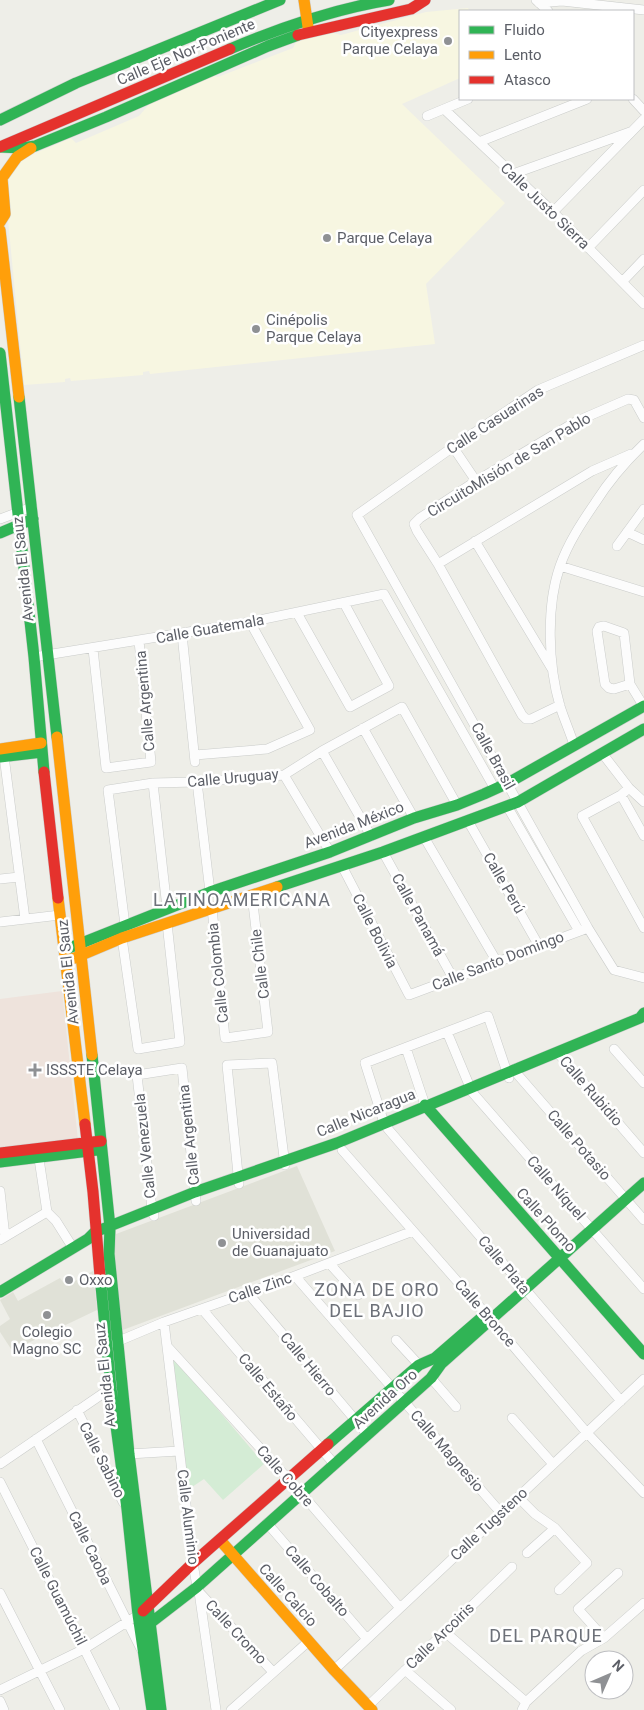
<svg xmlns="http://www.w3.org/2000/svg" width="644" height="1710" viewBox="0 0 644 1710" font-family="Roboto,sans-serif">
<rect width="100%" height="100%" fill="#eeeee8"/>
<path fill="#f7f6e1" d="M468,8l2,3h-10v67l-58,26 103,99 -79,81 9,60 -285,30 -1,-3 -6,1v3l-72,6 -1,-3 -5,1v3l-41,3 -19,-196 1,-10 7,-10 11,-11 47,-20 5,5 63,-27 13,-15 59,-26 7,2 75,-29 3,-6 33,-10 12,3 85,-23z"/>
<path fill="#e0e1d7" d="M297,1166l38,85 -215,80 -9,-73 5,-24z
M93,1271l4,39 -69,33 -15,9 -13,-20v-6l10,-7 -10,-19 13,-8 5,9 42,-23 6,8z"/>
<path fill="#eee3dc" d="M62,991l16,149 -78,9v-150z"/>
<path fill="#d4ecd5" d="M169,1352l95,112 -41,36 -19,-21 -15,10z"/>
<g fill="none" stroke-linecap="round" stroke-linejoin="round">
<defs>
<path id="street" d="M536,0l12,11
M539,3l23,-2 82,9
M633,99l11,12
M444,109l109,103 91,92
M427,116l41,-17
M479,142l108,-43
M513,174l117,-42
M553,212l91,-93
M588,248l56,-58
M622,282l22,-23
M644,345l-106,45 -85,57 -96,68 231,413 26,42 30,8
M453,447l23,34
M0,519l32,-12
M627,532l17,8
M475,541l77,128
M617,546l27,-37
M438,564l154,-93 39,-17
M560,566l84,26
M297,613l53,94 39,-21 -45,-83
M182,634l13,128
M93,649l13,119 45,-6 -12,-121
M34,657l216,-35 134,-28 111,195
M630,684l-16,5 -5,-1 -4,-4 -8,-53 2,-4 5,-1 20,7 6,51 14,23
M560,705l-29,14h-5l-4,-4 -84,-151 -21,-33 -3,-7 6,-6 56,-37 99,-59 53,-23 6,1 10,18
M363,728l51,90
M574,745c-4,-13 -10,-26 -14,-39 -12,-41 -14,-100 0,-140 8,-23 22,-44 35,-63 14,-22 30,-41 49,-59
M322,751l49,85
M602,753l27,35 15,14
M195,755l72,-6 43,-19 -60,-108
M4,756l21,163
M284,775l46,77
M197,782l13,110
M153,783l14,125
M629,788l-8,7 -39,21 62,112
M621,795l23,41
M507,806l72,125
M468,821l71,125
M424,837l73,125
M383,852l70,126
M342,866l67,129 179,-67
M0,879l19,-2
M212,908l13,130 43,-6 -16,-137
M0,922l60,-7
M125,925l-17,-135 45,-7 44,-1 87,-7 38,-24 80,-44 55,98
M122,938l16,111 42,-7 -13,-119
M447,1032l25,60 172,197
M406,1048l19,57
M614,1049l30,34
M557,1052l87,101
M516,1068l2,7 126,145
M509,1078l-21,-62 -123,47 19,60 4,6 233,272
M342,1150l144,164 101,119 57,60
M37,1153l2,6 8,53 9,9 17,27
M239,1184l-12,-119 45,-2 13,102
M0,1191l5,46
M154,1216l-2,-7 -15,-134 45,-7 14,133
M0,1240l47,-28
M329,1263l29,32
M295,1276l206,237
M248,1293l120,142
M202,1309l133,156
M164,1322l29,241 4,24 2,5 17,118
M396,1340l23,25
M114,1343l50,-21 131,-46 118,-45
M167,1346l135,148 98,114
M431,1378l25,29
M77,1410l46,92
M512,1418l41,46
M36,1439l105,210
M129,1454l50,-3
M0,1464l111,-76
M0,1482l115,228
M518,1497l17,17 20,14 32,35 -28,27
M267,1523l100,116
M527,1553l28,-25
M199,1592l74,80
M0,1593l60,117
M445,1632l81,70
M604,1638l-26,-29 40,-36
M334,1670l310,-291
M405,1670l46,40
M0,1690l84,-41 54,-34
M0,1701l4,9
M368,1706l144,-139
M231,1710l78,-69
M522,1710l4,-8 55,-51 23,-13 40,-35"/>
<path id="fast" d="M230,49c52,-22 104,-40 159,-49
M0,120l76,-37 204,-83
M0,147l22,1 13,-2 71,-29 162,-71 30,-11
M0,353l34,304 10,115
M19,397l38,340
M0,533l33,-14
M0,757l42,-5
M277,887l106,-35 135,-50 126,-73
M64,950l146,-58 120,-40 84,-34 43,-13 27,-11 24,-11 136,-77
M92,1055l18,172 -1,27 20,200 32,256
M425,1105l219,249
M0,1162l97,-12
M100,1276l11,112 16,121 11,106 14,95
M0,1292l88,-53 7,-7 100,-40 142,-49 303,-125 4,-5
M328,1444l91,-79 16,-7 52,-45
M144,1628l53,-41 234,-209 10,-14 203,-181"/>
<path id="slow" d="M304,0l4,27
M0,222l5,-8 -3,-36 15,-21 14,-9
M0,230l19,167
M57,737l35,318
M0,749l41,-6
M58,898l27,226
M65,962l57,-24 155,-51
M220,1540l114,130 38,40"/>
<path id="jam" d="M298,35l113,-26 14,-9
M0,147l230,-98
M44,772l14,126
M85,1124l8,68 7,84
M0,1153l101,-12
M143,1611l50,-48 135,-119"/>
</defs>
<use href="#street" stroke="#caccca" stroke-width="10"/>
<use href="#fast" stroke="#ccc" stroke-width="12"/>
<use href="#slow" stroke="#ccc" stroke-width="12"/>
<use href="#jam" stroke="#ccc" stroke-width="12"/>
<use href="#street" stroke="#fcfcfc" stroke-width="9"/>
<use href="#fast" stroke="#30b455" stroke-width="11"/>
<use href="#slow" stroke="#ff9f0a" stroke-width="11"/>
<use href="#jam" stroke="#e5322d" stroke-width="11"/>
</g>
<g fill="#8f9194" stroke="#fff" stroke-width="2">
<circle cx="448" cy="41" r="5"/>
<circle cx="327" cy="238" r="5"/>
<circle cx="256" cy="329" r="5"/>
<path d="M32.5 1062.5h5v5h5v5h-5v5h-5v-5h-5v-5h5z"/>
<circle cx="222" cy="1243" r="5"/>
<circle cx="69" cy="1280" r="5"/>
<circle cx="47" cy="1315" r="5"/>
</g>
<g text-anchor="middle" stroke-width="5" stroke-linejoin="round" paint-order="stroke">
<g font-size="15" fill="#5c5f67" stroke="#fff" text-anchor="start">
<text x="438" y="37" text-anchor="end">Cityexpress<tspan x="438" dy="17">Parque Celaya</tspan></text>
<text x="337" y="243">Parque Celaya</text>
<text x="266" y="325">Cinépolis<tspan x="266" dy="17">Parque Celaya</tspan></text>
<text x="46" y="1075">ISSSTE Celaya</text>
<text x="232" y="1239">Universidad<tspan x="232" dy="17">de Guanajuato</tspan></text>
<text x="79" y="1285">Oxxo</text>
<text x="47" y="1337" text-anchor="middle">Colegio<tspan x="47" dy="17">Magno SC</tspan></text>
</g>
<g font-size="15" fill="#5c5f67" stroke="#fff">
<text transform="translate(186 52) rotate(-23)" y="5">Calle Eje Nor-Poniente</text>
<text transform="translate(545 206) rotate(44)" y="5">Calle Justo Sierra</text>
<text transform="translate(495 420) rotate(-33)" y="5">Calle Casuarinas</text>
<text transform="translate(509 465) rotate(-31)" y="5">CircuitoMisión de San Pablo</text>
<text transform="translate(23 569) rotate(-96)" y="5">Avenida El Sauz</text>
<text transform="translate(210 629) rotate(-10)" y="5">Calle Guatemala</text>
<text transform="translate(145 701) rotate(-95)" y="5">Calle Argentina</text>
<text transform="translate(493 756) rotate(61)" y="5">Calle Brasil</text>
<text transform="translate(233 778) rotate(-5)" y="5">Calle Uruguay</text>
<text transform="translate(354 825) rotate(-21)" y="5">Avenida México</text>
<text transform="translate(504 883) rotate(60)" y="5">Calle Perú</text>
<text transform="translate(418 915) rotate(61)" y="5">Calle Panamá</text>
<text transform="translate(375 931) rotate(63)" y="5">Calle Bolivia</text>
<text transform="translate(498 961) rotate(-21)" y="5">Calle Santo Domingo</text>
<text transform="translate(260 964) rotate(-97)" y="5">Calle Chile</text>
<text transform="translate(68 972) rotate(-96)" y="5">Avenida El Sauz</text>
<text transform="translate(218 973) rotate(-96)" y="5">Calle Colombia</text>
<text transform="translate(591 1091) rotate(49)" y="5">Calle Rubidio</text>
<text transform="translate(366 1113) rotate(-22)" y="5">Calle Nicaragua</text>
<text transform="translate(189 1135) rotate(-96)" y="5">Calle Argentina</text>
<text transform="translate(579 1145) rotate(49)" y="5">Calle Potasio</text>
<text transform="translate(145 1146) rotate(-96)" y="5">Calle Venezuela</text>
<text transform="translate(556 1188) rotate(49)" y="5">Calle Níquel</text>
<text transform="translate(546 1220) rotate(48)" y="5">Calle Plomo</text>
<text transform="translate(504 1265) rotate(50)" y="5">Calle Plata</text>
<text transform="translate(260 1288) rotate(-19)" y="5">Calle Zinc</text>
<text transform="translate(485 1313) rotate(49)" y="5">Calle Bronce</text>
<text transform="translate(308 1364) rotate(50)" y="5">Calle Hierro</text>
<text transform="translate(105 1375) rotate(-96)" y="5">Avenida El Sauz</text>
<text transform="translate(268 1387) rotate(50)" y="5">Calle Estaño</text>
<text transform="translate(385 1399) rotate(-42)" y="5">Avenida Oro</text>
<text transform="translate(447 1451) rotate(49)" y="5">Calle Magnesio</text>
<text transform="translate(102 1460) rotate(63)" y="5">Calle Sabino</text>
<text transform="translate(285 1476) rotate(48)" y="5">Calle Cobre</text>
<text transform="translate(188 1517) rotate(83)" y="5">Calle Aluminio</text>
<text transform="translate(489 1524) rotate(-43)" y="5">Calle Tugsteno</text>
<text transform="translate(90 1548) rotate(64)" y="5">Calle Caoba</text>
<text transform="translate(317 1581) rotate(49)" y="5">Calle Cobalto</text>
<text transform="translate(288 1595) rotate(48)" y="5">Calle Calcio</text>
<text transform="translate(58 1596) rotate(63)" y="5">Calle Guamúchil</text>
<text transform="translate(236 1632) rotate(47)" y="5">Calle Cromo</text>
<text transform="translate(440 1636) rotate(-44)" y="5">Calle Arcoiris</text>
</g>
<g font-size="18" letter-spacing="1" fill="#6d7179" stroke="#fff">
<text x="242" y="906">LATINOAMERICANA</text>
<text x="377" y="1296">ZONA DE ORO<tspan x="377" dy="21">DEL BAJIO</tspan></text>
<text x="546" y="1642">DEL PARQUE</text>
</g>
</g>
<rect x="459" y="10" width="175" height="90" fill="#ffffff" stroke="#bebfc2"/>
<rect x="469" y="26" width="25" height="8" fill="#30b455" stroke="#bebfc2"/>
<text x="504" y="35" font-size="15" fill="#5c5f67">Fluido</text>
<rect x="469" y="51" width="25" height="8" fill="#ff9f0a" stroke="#bebfc2"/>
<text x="504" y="60" font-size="15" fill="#5c5f67">Lento</text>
<rect x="469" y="76" width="25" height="8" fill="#e5322d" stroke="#bebfc2"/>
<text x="504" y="85" font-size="15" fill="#5c5f67">Atasco</text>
<g transform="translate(609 1675) rotate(45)"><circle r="24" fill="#ffffff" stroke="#bebfc2"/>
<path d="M0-4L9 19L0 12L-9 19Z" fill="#8f9194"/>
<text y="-8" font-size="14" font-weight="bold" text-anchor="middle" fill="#5c5f67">N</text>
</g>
</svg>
